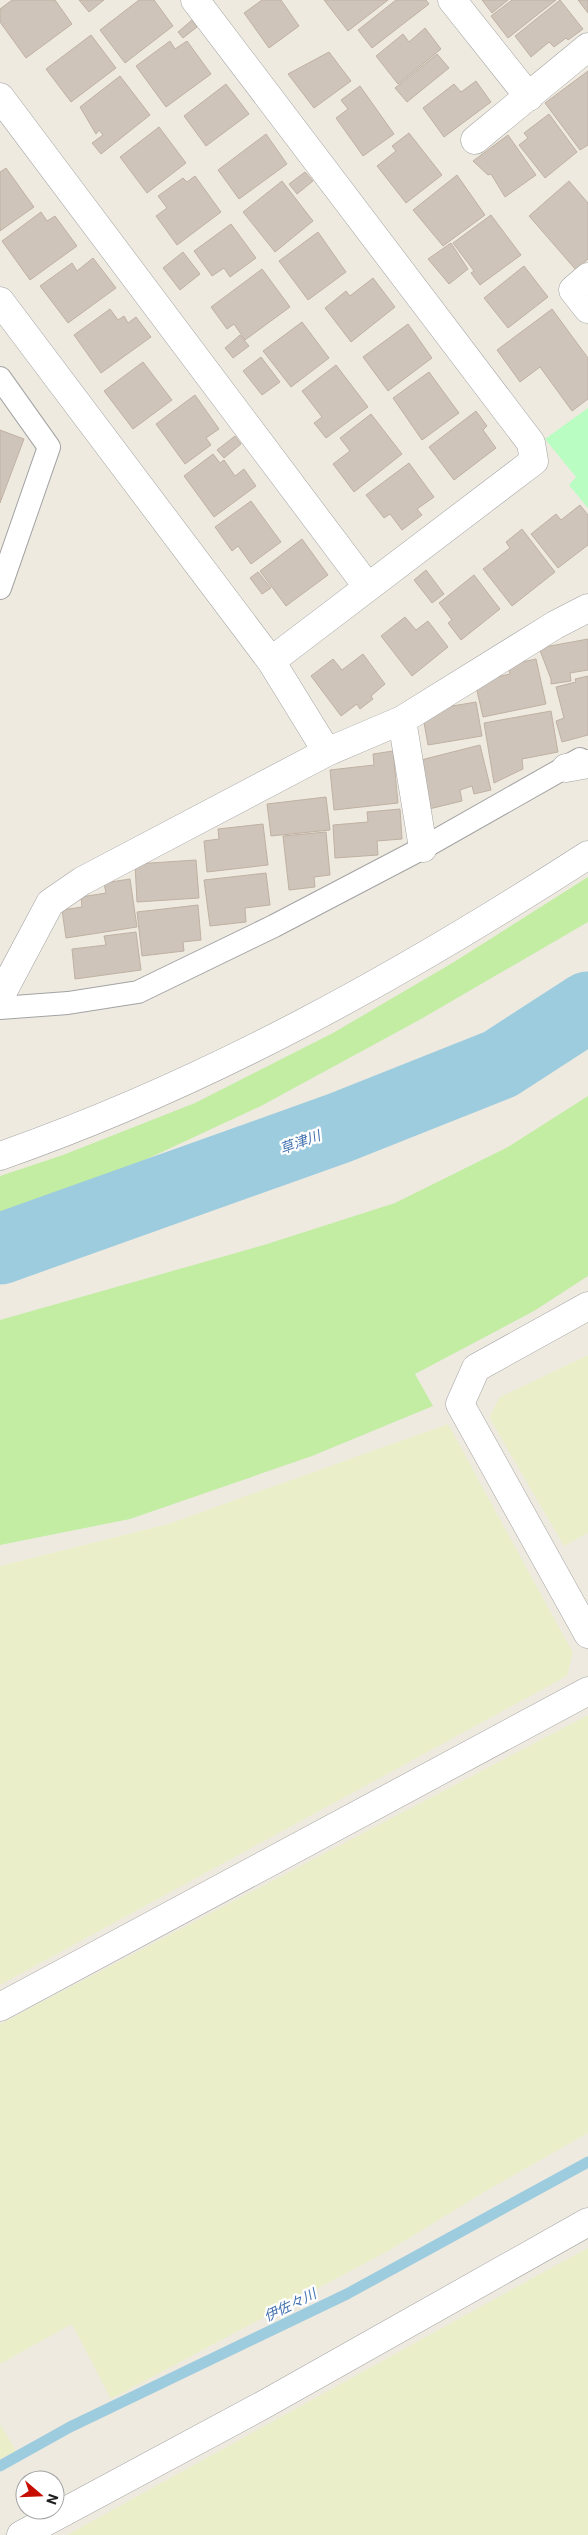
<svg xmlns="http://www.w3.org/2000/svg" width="588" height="2535" viewBox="0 0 588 2535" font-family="Roboto,'Noto Sans JP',sans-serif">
<rect width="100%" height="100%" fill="#eeeae0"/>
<path fill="#eaefca" d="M588,1355v178l-24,13 -75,-129 11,-20z
M448,1424l125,229 -6,23 -567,309v-419l168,-42z
M588,1715v418l-102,58 -98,60 -277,148 -39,-75 -72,40v-340z
M588,2248v287h-521l462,-255z
M0,2424l16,27 -16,8z"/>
<path fill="#c2eda2" d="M588,877v45l-167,97 -160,87 -157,73 -104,36v-39l63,-21 132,-52 138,-70 121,-71z
M588,1096v180l-54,35 -119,63 18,32 -121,50 -182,63 -130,26v-225l264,-75 131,-42 113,-56z"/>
<path fill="#b9fdc2" d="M588,408v100l-19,-23 7,-8 -31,-38z"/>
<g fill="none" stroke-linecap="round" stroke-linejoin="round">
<path stroke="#9dccdf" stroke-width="11" d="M0,2466l70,-39 277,-133 241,-132"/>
<path stroke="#9dccdf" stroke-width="71" d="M0,1249l339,-121 161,-64 88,-57"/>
</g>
<path fill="#cec4b9" stroke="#c0b1a2" d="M12,0h43l17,24 -46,34 -26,-36v-13z
M79,0h25l-15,12z
M139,0h15l19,26 -48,37 -25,-33z
M262,0h19l18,26 -30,22 -25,-35z
M324,0h64l-40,31z
M396,0h30l3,4 -57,44 -14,-18z
M482,0h26l-16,13z
M512,0h44l-48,38 -17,-22z
M560,0l23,29 -15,11 -2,-2 -12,9 -5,-5 -18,15 -16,-21z
M578,0h10v13z
M192,20l5,7 -14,11 -5,-6z
M425,28l16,21 -43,35 -22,-28 27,-22 6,8z
M91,35l25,33 -45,34 -25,-33z
M170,41l5,8 12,-8 24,33 -45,33 -30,-41z
M329,52l22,29 -37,27 -26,-34z
M437,54l12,14 -42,34 -12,-14z
M588,71v74l-8,5 -35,-47z
M120,76l30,39 -49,39 -9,-11 11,-8 -4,-5 -3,4 -16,-27z
M476,81l15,21 -47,35 -21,-29 31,-24 7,8z
M226,84l23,30 -43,32 -22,-30z
M360,86l34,48 -31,22 -27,-38 12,-9 -7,-9z
M549,114l28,38 -32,26 -26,-33 9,-7 -4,-5z
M159,127l27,36 -39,30 -27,-36z
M409,133l33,42 -36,28 -29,-37 19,-15 -4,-5z
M266,134l21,30 -48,35 -21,-29z
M508,135l28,40 -31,22 -14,-23 -3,1 -15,-14z
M6,168l28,39 -34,24v-59z
M305,172l8,9 -16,13 -8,-10z
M457,175l28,40 -42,31 -30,-36z
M195,176l26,36 -44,33 -21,-29 11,-8 -9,-12 25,-18 4,4z
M282,181l31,40 -38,31 -32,-40z
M569,181l19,22v56l-12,11 -47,-54z
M41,212l6,9 8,-5 22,30 -47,34 -28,-39z
M491,215l30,40 -41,30 -9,-12 3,-2 -21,-28z
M231,224l25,34 -26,19 -6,-9 -12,8 -18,-25z
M318,232l28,40 -38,28 -29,-39z
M451,243l17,26 -19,15 -21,-25z
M183,252l17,22 -20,16 -17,-22z
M93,258l23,30 -48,35 -28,-37 32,-23 5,8z
M524,266l24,31 -40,31 -24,-30z
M262,269l28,38 -45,33 -11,-16 -7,5 -16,-22z
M373,278l22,29 -44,35 -26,-34 21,-17 4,5z
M110,309l8,11 6,-4 4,7 8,-6 15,20 -50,36 -27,-38z
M552,309l36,49v41l-16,12 -32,-44 -20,15 -23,-32z
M302,322l27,36 -38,29 -28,-36z
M408,324l24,34 -44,33 -25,-34z
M240,335l9,11 -16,12 -8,-10z
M261,357l19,25 -18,13 -19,-24z
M143,362l29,38 -39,29 -29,-38z
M336,365l32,42 -42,31 -12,-15 8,-6 -20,-26z
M429,372l30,41 -37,27 -29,-42z
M195,395l24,34 -13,9 5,7 -26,19 -29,-40z
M476,411l11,15 -4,4 13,18 -42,32 -25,-33z
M371,414l31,40 -48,38 -21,-28 17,-13 -10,-13z
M0,430l24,9 -24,64z
M235,436l6,8 -17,14 -7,-8z
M213,454l7,9 4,-3 11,16 9,-7 12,17 -42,31 -30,-41z
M409,463l25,34 -17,12 5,6 -20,15 -12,-16 -6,4 -18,-23z
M251,501l30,41 -30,22 -13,-18 -6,5 -17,-24z
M580,505l8,10v30l-30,23 -27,-34 25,-20 5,6z
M522,529l33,43 -43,34 -29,-37 27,-21 -4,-6z
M302,539l26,36 -42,31 -26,-35z
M426,570l18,24 -12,9 -18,-23z
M258,572l13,16 -9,6 -12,-16z
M474,575l26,34 -39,31 -13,-17 4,-3 -13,-17z
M405,617l11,13 12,-9 20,26 -36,29 -31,-40z
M588,639v31l-18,3 1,8 -20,3v-5l-12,-31z
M363,654l22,30 -14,12 2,3 -13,10 -3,-5 -16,12 -30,-40 22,-17 9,11z
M536,659l10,45 -63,13 -8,-35 35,-8 -2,-9z
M588,676v59l-26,7 -6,-21 8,-3 -8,-31 20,-5 -1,-3z
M476,702l6,34 -54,9 -6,-34z
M551,711l7,41 -36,7 1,10 -29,14 -10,-60z
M480,745l11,45 -17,4 -2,-8 -12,4 2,11 -33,8 -12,-48z
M393,751l5,52 -64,7 -4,-40 44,-5 -1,-11z
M326,797l4,33 -59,6 -4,-32z
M400,809l2,30 -25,2 1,14 -43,3 -2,-33 35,-3 -1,-10z
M263,824l5,41 -61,7 -3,-31 15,-2 -1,-10z
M326,832l4,43 -16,2 1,10 -26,3 -6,-54z
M196,860l3,38 -62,4 -2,-38z
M266,873l4,32 -25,3 1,14 -36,4 -6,-46z
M130,879l7,48 -71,11 -4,-28 20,-3 -1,-10 25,-4 -2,-10z
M198,905l3,35 -18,2 1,9 -42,5 -5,-44z
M136,932l5,38 -66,9 -3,-30 34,-4 -2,-9z"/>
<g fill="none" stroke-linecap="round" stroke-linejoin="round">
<defs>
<path id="service" d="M0,378l49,69 -49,141
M0,1008l68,-5 70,-11 136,-66 149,-78 157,-89"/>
<path id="minor" d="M195,0l336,443 3,18 -263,200
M452,0l77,97
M0,97l367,489
M475,140l113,-93
M588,277l-15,13 15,19
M0,301l271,360 56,91
M402,720l21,128
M566,768l22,-4
M0,997l50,-94 32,-22 245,-129 75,-32 153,-95 33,-17
M0,1156c209,-73 402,-181 588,-301
M588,1306l-112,62 -16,36 128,230
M0,2007l588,-316
M21,2535l242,-130 325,-183"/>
</defs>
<use href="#service" stroke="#a3a3a3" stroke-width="24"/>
<use href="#minor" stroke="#a3a3a3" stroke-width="29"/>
<use href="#service" stroke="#fff" stroke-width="22"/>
<use href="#minor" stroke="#fff" stroke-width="28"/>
</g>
<g text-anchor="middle" stroke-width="4.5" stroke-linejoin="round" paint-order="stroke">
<g font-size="14" font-style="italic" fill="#4373b1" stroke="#fff">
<text transform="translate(300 1142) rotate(-20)" y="5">草津川</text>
<text transform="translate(290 2305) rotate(-26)" y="5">伊佐々川</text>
</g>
</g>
<g transform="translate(40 2495) rotate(109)"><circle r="24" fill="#ffffff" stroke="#a4a4a4"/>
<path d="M0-4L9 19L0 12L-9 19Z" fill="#c70d00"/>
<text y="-8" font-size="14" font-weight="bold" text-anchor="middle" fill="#1c1c1c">N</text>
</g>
</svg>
